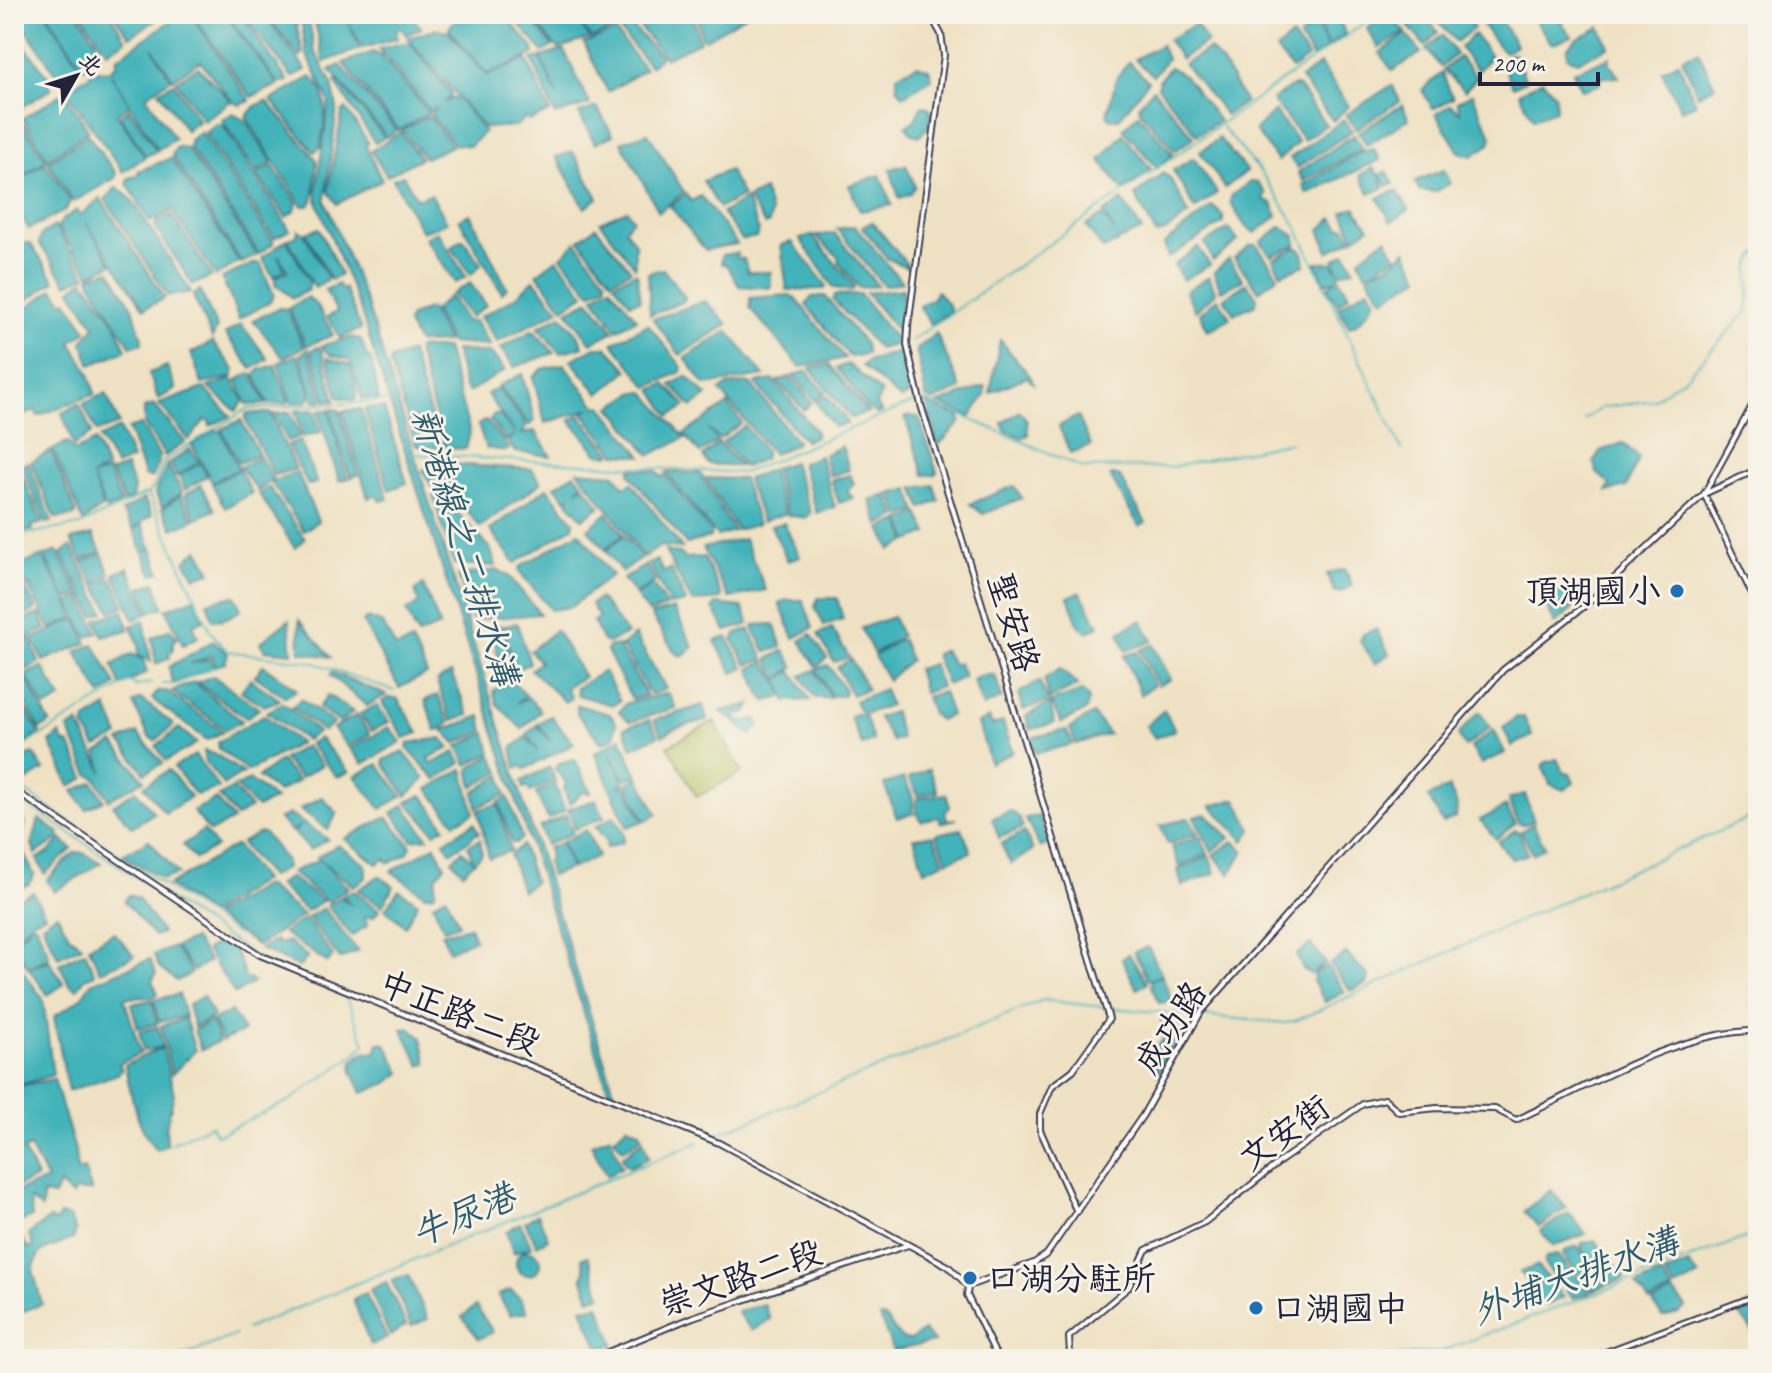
<svg xmlns="http://www.w3.org/2000/svg" width="1772" height="1373" viewBox="0 0 1772 1373" font-family="Caveat,'LXGW WenKai TC',sans-serif">
<rect width="100%" height="100%" fill="#f7f3e8"/>
<filter id="ink" filterUnits="userSpaceOnUse"><feTurbulence type="fractalNoise" baseFrequency=".0125" numOctaves="2"/><feDisplacementMap in="SourceGraphic" scale="16" xChannelSelector="R" yChannelSelector="G"/><feConvolveMatrix kernelMatrix="1 2 1 2 8 2 1 2 1" color-interpolation-filters="sRGB"/></filter>
<filter id="wash" filterUnits="userSpaceOnUse"><feTurbulence type="fractalNoise" baseFrequency=".006" numOctaves="4" result="noise"/><feDisplacementMap in="SourceGraphic" scale="32" xChannelSelector="R" yChannelSelector="G"/><feGaussianBlur stdDeviation="1.8" result="paint"/><feColorMatrix in="noise" values="0 0 0 0 0 0 0 0 0 0 0 0 0 0 0 0 0 1.4 0 .05"/><feComposite in="paint" operator="in"/></filter>
<g filter="url(#wash)">
<rect width="100%" height="100%" fill="#efe1c3"/>
<path fill="#b5c264" stroke="#6c7250" stroke-width="2" d="M714,721l28,51 -45,25 -29,-51z"/>
<path fill="#43b3ba" stroke="#326a7a" stroke-width="2" d="M16,14h30l34,51 -4,8 -15,9z
M48,14h30l20,30 1,14 -16,10z
M81,14h29l16,26 -19,12z
M113,14h52l-35,23z
M210,14h14l54,71 -27,12 -53,-75z
M226,14h15l47,67 -10,2z
M243,14h21l42,56 -14,7z
M266,14h28l9,40 -3,3z
M300,14h8l6,35 18,35 5,24 -12,92 43,107 248,790 -7,-5 -249,-783 -42,-105 -2,-13 13,-90 -22,-46z
M322,14h88l11,14 -14,7 -7,-7 -4,3 2,7 -35,10 -14,-25 11,26 -36,13 -10,-44z
M477,14h27l29,34 1,6 -47,20 -38,-45 3,-6z
M510,14h16l27,32 -10,6z
M528,14h69l13,16 -18,8 -19,-22 17,22 -32,11z
M672,14h20l8,28 -35,16 -27,-33z
M696,14h49l1,1 -40,24 -4,-1z
M1338,14l7,20 -16,12 -10,-21z
M1387,14l19,18 -27,16 -12,-19z
M1398,14h26l14,18 -13,14z
M1431,14h33l10,14 -18,14z
M1484,14h13l19,31 -10,7 -4,-2 -22,-28z
M1545,14h10l17,22 -20,8 -16,-22z
M179,15l16,6 55,80 -10,4 -7,-3 -33,-41 -27,18 -21,-32 19,32 -25,17 29,43 -17,11 -47,-76 19,31 -13,9 28,43 -22,15 -55,-79 2,-6 28,-17 11,1 7,-6 1,-7z
M630,24l31,33 -11,9 -31,-37z
M1196,24l11,18 -26,17 -13,-19z
M1316,25l12,22 -15,11 -14,-21z
M1600,27l9,20 -31,14 -11,-4v-9l9,-9z
M436,29l12,2 39,45 40,-17 23,53 -21,9 -3,-4 -10,9 -32,2 -76,-90z
M615,31l30,38 -37,23 -24,-49z
M1406,34l15,19 -29,18 -12,-18z
M1474,34l17,22 -13,15 -18,-23z
M1442,35l14,19 -15,13 -15,-18z
M1292,36l16,21 -16,12 -16,-19z
M402,43h8l40,49 1,5 -7,5 13,-5 27,35 -14,14 -16,-2 -23,-29 4,-7 -5,3 -51,-62z
M1161,45l6,14 -14,17 -18,-17z
M25,46l23,31 3,12 -37,23v-59z
M1209,49l13,13 23,40 -19,13 -42,-51z
M564,50l26,54 -35,11 -23,-56 8,-1 17,36 -16,-37z
M1698,51l17,35 -17,9 -16,-37z
M373,52l8,4 48,57 -30,17 -56,-67z
M1511,53l4,1 11,27 -13,6 -11,-24z
M1459,57l18,20 -12,14 -22,-21z
M1610,57l-1,6 10,14h-16l-4,8 -17,5 -9,-18z
M1129,62l19,19 -29,38h-9l-3,-5 10,-37z
M1678,62l18,42 -15,6 -19,-39z
M1320,64l29,42 -16,15 -32,-42z
M340,65l57,65 -10,7 -57,-67z
M917,65l12,4 3,10 -29,17 -6,-9v-12z
M198,67l33,34 -27,20 -28,-40z
M1170,67l15,9 34,45 -22,14 -39,-48 1,-7z
M1442,73l11,25 -20,11 -11,-19z
M311,77c22,17 13,47 9,71l-6,4 -43,-52z
M337,80l48,57 -10,6 -40,-61z
M1542,80l13,15 1,15 -23,9 -14,-26z
M174,83l25,38 -13,9 -27,-39z
M1392,85l8,16 -44,28 -10,-14z
M1293,86h5l28,39 -22,15 -32,-40z
M1153,89l41,48 -19,14 -35,-40 -1,-6z
M1472,94l20,43 -2,7 -18,12 -13,-4 -23,-38 14,-9 10,7 -3,-10z
M60,95l7,2 22,34 -41,28 -25,-41z
M267,101l50,59 -4,41 -4,5h-7l-56,-89 9,-11z
M1402,105l7,14 -42,26 -9,-13z
M921,106l7,1 4,6 -2,11 -10,12 -8,-2 -6,-8 9,-6z
M597,107l16,28 -18,9 -16,-31z
M129,109l28,42 -11,5 -26,-40z
M346,109l22,33 -2,5 16,33 -45,24 -9,-13 14,-78z
M1275,111l23,31 -20,19 -23,-31z
M233,113l13,9 26,40 -16,10 -34,-52z
M1138,114l35,40 -16,14 -34,-39z
M429,116l23,30 -27,12 -23,-28z
M20,119l26,41 -32,22v-59z
M1343,120l9,11 -55,37 -7,-10z
M216,124h6l68,106 -16,8 -69,-105z
M201,132l73,111 -15,11 -70,-108 2,-7z
M400,132l21,26 -34,18 -16,-25z
M648,133l36,59 -25,20 -38,-70z
M1123,134l28,35 -28,21 -23,-30z
M88,135l28,38 -1,5 -42,24 -25,-40z
M1354,135l9,14 -60,32 -5,-9z
M1219,138l28,33 -22,17 -25,-36z
M177,147l10,1 70,107 -15,8 -70,-108z
M1374,149l6,11 -73,34 -4,-9 62,-35z
M573,152l25,46 -13,10 -29,-51z
M171,158l68,104 -23,14 -44,-66 -22,12 -23,-39 1,-5 11,-3 -1,-4z
M1194,158l23,35 -22,16 -22,-39z
M45,163l25,38 -4,9 -37,19 -15,-24v-22z
M272,165l25,38 -2,8 -9,6 -29,-43z
M906,165l9,21 -5,8 -11,4 -9,-29z
M1373,168l6,7 8,-4 7,13 -7,2 -7,-10 4,12 -15,5 -9,-18z
M729,170l14,26 -24,12 -16,-27z
M1444,170l7,13 -16,9 -16,-2 -4,-9z
M1163,173l7,5 19,36 -24,18 -9,2 -21,-39z
M403,175l14,24 14,-5 16,28 -25,10 -29,-53z
M880,175l12,30 -32,6 -11,-26z
M1250,182l8,1 8,11 -3,5 9,4 5,13 -22,17 -10,-7 -15,-24 2,-7z
M117,187l14,12 60,93 -23,4 -63,-97z
M764,190l7,23 -2,10 -4,2 -17,-27z
M1397,190l12,20 -18,12 -13,-24z
M686,194l5,7 10,-5 36,48 -32,6 -35,-44z
M100,198l65,100 -21,11 -58,-87 26,42 -22,11 -32,-48 5,-8 14,-9 4,5z
M746,199l13,32 -2,6 -15,3 -20,-27z
M1122,200l20,30 -19,9 -4,-1 -1,4 -15,7 -17,-23 16,-11 12,16 -10,-18z
M1212,206l11,9v8l-55,35 -4,-14z
M1355,207l14,21 -15,10 -11,-26z
M627,210l6,9 -8,10 10,14v24l-35,-45z
M171,214l41,62 -19,9 -38,-58 1,-5z
M470,214l37,74 -5,5 -43,-74z
M1333,218l7,10 5,-1 7,12 -24,13 -8,-23z
M872,222l39,47 -23,-10 -26,-32z
M55,226l31,50 -19,8 -28,-41 3,-9z
M855,226l47,56 -18,4 -47,-57z
M1282,226l14,11v8l-25,11 -10,-14z
M596,227l35,43 -19,11 -33,-41z
M319,228l22,47 -10,5 -25,-47z
M1229,228l9,13 -25,20 -8,-18z
M298,230l6,3 24,46 -13,9 -27,-49 9,-3z
M437,231l29,46 -11,6 -30,-45z
M835,233v1l43,52 -19,2 -21,-26 1,-4 -23,-22z
M812,235l42,51 -1,4 -19,-2 -34,-49z
M1386,238l10,18 -24,16 16,-6 18,-16 14,27 -37,22 -15,-22 3,-5 -6,1 -6,-14z
M463,239l18,26 -10,10 -20,-28z
M286,240l24,42 -2,8 -15,8 -18,-14v-7l13,-6 -10,-16 7,16 -12,6 -11,-19z
M576,242l30,38v5l-15,8 -30,-36z
M792,242l34,43 -1,4 -38,1 -6,-45z
M23,243h7l25,38 -41,28v-40l5,5 -5,-8v-13z
M1251,245h6l21,31 -19,15 -25,-33z
M1198,247l12,18 -27,15 -9,-15z
M1297,247l6,6 2,12 -24,9 -8,-15z
M737,253v5l7,1 4,13h23v16l-32,-2 -12,-21 -6,-2 1,-8z
M1346,253l8,16 -15,4 -1,3 11,19 -12,9 -10,-17 10,-7 -12,3 -9,-21 16,1 6,9 -4,-12z
M557,259l28,35 -22,14 -26,-34z
M1229,259l14,21 -22,11 -7,-19z
M255,263h5l14,32 -4,7 -31,17 -17,-41z
M663,269l22,28 -1,4 -34,14 -2,-42z
M110,270l23,38 9,31v4l-11,4 -41,-66v-4z
M634,273h3l3,27 -10,3 -16,-20z
M1209,277l7,16 -21,18 -9,-20z
M84,280l31,43 11,27 -35,15 -9,-23 13,-16 -24,-36z
M534,280l25,30 -62,32 -17,-25 37,-21z
M470,283l16,22 -15,12 -19,-23z
M1247,283l10,15 -1,6 -22,10 -10,-16z
M338,284l4,6 3,-2 16,41 -21,9 -13,-21 10,-5 -12,-22z
M610,286l27,33 -20,11 -23,-33z
M1368,288l8,11c-6,10 -14,25 -27,28l-11,-20z
M54,289l9,13 4,-2 20,31 -16,11 17,29 7,23 -57,22 -3,-6 -21,10v-44l6,-2 -6,-14v-44z
M903,289l-2,46 -35,-42z
M200,290l17,38 -5,10 -19,-42z
M937,291l13,16v4l-19,13 -12,-18 13,-7z
M860,294l37,47 -3,4 -15,4 -46,-49 2,-5z
M790,295l5,3 50,60 -45,9 -50,-59v-10z
M450,296l16,25h9l15,25 -40,-3 -16,-33z
M825,296l40,48 2,10 -17,3 -44,-52 6,-8z
M308,297l10,10 15,28 -27,11 -17,-38z
M1218,298l12,20 -22,13 -8,-18z
M589,300l25,31 -23,12 -24,-32z
M705,301l23,23 -48,31 -27,-36z
M279,308l8,1 17,38 -21,11 -30,-38z
M427,309h4l16,33 -29,1 -11,-20 3,-6z
M561,315l17,19 5,12 -23,7 -22,-26z
M241,324l27,35 -16,10 -27,-35z
M648,324l34,43 -1,5 -33,15 -35,-44z
M533,330l21,23 -40,14 -13,-19z
M728,331l36,45 -59,9 -20,-27z
M936,333l25,56 -27,11 -8,-3 -9,-44v-4z
M351,337l10,2 6,18 4,2 8,40h-17l-12,-39 -20,-5 -9,-9z
M1000,340l31,37 2,6 -7,-6 -36,16z
M212,342l23,28 -2,7 -31,7 -11,-31z
M318,347l4,4 13,50h-9l-15,-51z
M596,347h11l21,23 -29,24 -28,-34z
M419,348h27l24,85 -4,16 -21,-1 -28,-97z
M308,349l15,52h-9l-14,-46z
M455,350l36,3 14,17 -36,22 -5,-5z
M901,351l11,42 -11,6 -39,-33 5,-5z
M411,352l30,96 -25,-2 -26,-82 1,-5z
M297,355l14,38 -4,9 -16,1 -13,-40z
M327,358l22,6 8,29 -2,7 -17,-3z
M564,364l33,43 5,-1 40,50 -26,-2 -33,-41 7,-4 -45,14 -12,-46 9,-8z
M829,364l39,48 -17,6 -41,-50z
M848,364l34,29 -6,10 6,9 -5,2 -9,-6 -31,-40z
M275,365l13,35 -1,4h-19l-13,-29 4,-5z
M167,366l9,23 -18,10 -9,-26z
M807,371l18,21 -10,8 -22,-24z
M249,374h3l14,30 -19,1 -10,-25z
M522,374l13,46 -5,5 -32,-39z
M687,376l20,20 -15,11 -21,-22z
M790,377l22,25 -8,8 -27,-29z
M232,379l12,22 -8,10 -28,-24z
M773,380l43,51v5l-11,5 -27,-31 1,-3 -6,-2 -18,-22z
M750,383l47,58 -1,3 -23,10 -53,-63 8,-6z
M665,384l21,22 -16,10 -18,-26z
M985,386v9l-14,22 -32,-14z
M204,388l27,28 -21,10 -1,-5 -4,-1 -16,20 -30,-36z
M497,388l30,37 -5,9 13,-3 16,25 -36,-4 -8,-11 8,-6 -10,5 -15,-20 4,-6 6,1 15,19 -28,-40z
M635,392h10l40,46 -35,17 -39,-48z
M106,393l13,31 -22,8 -14,-28z
M826,395l20,24 1,5 -13,3 -18,-25z
M926,403l34,14 1,5 -23,24z
M79,404l13,29 -18,13 -12,-33z
M728,404l14,19 -22,16 -12,-10 10,12 -18,12 -16,-19z
M154,405l31,37 -20,14 -21,-32v-16z
M367,408h17l23,75 -18,7 -24,-80z
M330,409l9,1 19,65 -8,3z
M361,409l27,90 -7,2 -5,-6 -8,3 -26,-87z
M314,410l7,22 -18,5 -8,-26z
M329,410l18,69 -8,2 -21,-70z
M1020,411l7,9 1,15 -6,3 -17,-7 -3,-8z
M290,412l10,24 -12,5 -15,-27z
M247,413h23l26,56 -22,6 -29,-56z
M579,415l32,38 -1,2 -12,-1 -28,-34z
M909,416l10,1 18,55 -3,3h-10l-19,-57z
M1078,416l13,30 -21,7 -11,-27z
M241,420l18,35 -20,8 -18,-34z
M486,420l23,29 -3,2 -20,-3 -8,-23z
M141,425l19,32 -7,20h-8l-17,-48z
M745,426l20,25v7l-20,9 -22,-25z
M119,428l13,31 -16,7 -17,-28z
M216,430l5,2 18,37 -27,13 -20,-37z
M300,440l17,43 -9,2 -20,-40z
M95,441l12,27 -16,9 17,-6 13,32 -15,7 -13,-31 10,28 -20,14 -30,-71 14,-8 8,9z
M719,443l22,23 -33,-2 -5,-8z
M1623,443l16,15 -13,29 -19,5 3,-8 -13,-11 -3,-12 6,-10z
M842,446l7,24 -19,6 -6,-21z
M190,449l9,13 -22,14 -7,-13z
M51,451l25,61 -1,4 -20,2 -24,-56z
M820,456l15,51 -18,6 -16,-50z
M260,457l13,22 -15,12 -18,-24z
M28,462l24,60 -7,1 -23,-58z
M793,462l18,51 -5,5 -18,-3 -14,-47z
M200,463l7,13 -22,14 -6,-14z
M429,463l103,6 9,14 -61,44 -36,-44 -12,4 -9,-16z
M167,464l15,28 -20,15 -7,-15z
M18,465l24,58 -10,3 1,4 -13,1 -6,-14v-50z
M126,467l8,20 -2,11 -8,4 -13,-30z
M631,469l26,2 4,6 4,-2 46,57 -1,5 -24,7 -56,-70z
M771,469l14,45 -23,7 -15,-42z
M239,470l13,23 -27,15 -13,-24z
M578,471l37,3 9,13 8,-4 50,65 -22,-2 -15,11z
M297,472l21,49 -14,10 -33,-49z
M666,472l34,1 34,58 -17,5z
M575,474l8,10 -6,6 7,-4 16,20 -17,13 -15,-17 1,-5 -4,2 -10,-13z
M850,475l4,9 -7,7 6,7 -14,5 -8,-23z
M1113,475l7,2 26,46 -7,3 -29,-50z
M706,478l37,1 15,45 -21,6z
M201,485l14,25 -20,9 -10,-24z
M934,485l5,16 -17,7 -8,-20z
M1014,486l8,12 -39,16 -13,-10z
M269,487l36,52 -10,9 -36,-54z
M547,488l27,34 -1,5 -58,36 -25,-33z
M909,489l8,22 -17,5 -9,-22z
M436,494l6,2 48,52 6,18 -42,-2 -21,-68z
M181,495l12,25 -20,9 -11,-20z
M888,495l9,22 -18,8 -9,-25z
M144,499l8,16 -19,14 -11,-18z
M607,513l16,21 -18,15 -17,-20z
M918,513l10,20 -19,8 -8,-21z
M900,521l7,21 -16,8 -10,-22z
M784,523l16,34 -12,4 -17,-35z
M142,524l9,23 -5,3 6,-2 8,24 -8,2 -18,-44z
M579,532l33,43 -41,32 -20,3 -32,-39 1,-4z
M93,535l8,17 -20,8 -10,-20z
M624,535l18,22 -20,15 -16,-21z
M744,539l22,51 -37,8 -26,-50z
M71,547l33,65 -10,4 -33,-63z
M198,549l13,23 -16,5 -10,-16z
M57,551l23,44 -14,4 8,19 -24,11 -21,-42 3,-2 -4,1 -11,-19 25,-11 23,41 -20,-41z
M665,551l15,2 5,5 19,-1 18,39 -2,3 -28,3z
M102,554l8,21 -16,8 -12,-21z
M657,560l6,12 8,-3 15,33 -16,3 -21,-41z
M646,565l9,17 -20,12 -12,-15z
M128,568l20,45 -14,7 -20,-46z
M1345,569l7,16 -12,8 -6,-2 -7,-17z
M498,570l11,6 31,38 -68,6 -14,-45z
M112,578l12,28 -13,5 -16,-26z
M155,582l8,25 -13,5 -10,-24z
M24,585l12,24 -22,14v-34z
M423,585l17,41 -22,9 -12,-24 13,-8 -4,-12z
M653,585l14,21 -18,7 -13,-17z
M1561,588l13,11 2,7 -21,18 -15,-31z
M1080,592l19,34 -12,6 -8,-6 -11,-29z
M235,596l6,14 -16,9 -12,1 -6,-18z
M81,597l17,36 -11,4 -18,-35z
M195,598l9,22 -11,5 5,12 -15,8 -17,-36z
M600,598l27,36 -19,9 -5,-2 -10,-20 6,-3 -8,-14z
M818,598h19l6,21 -19,6 -9,-18z
M787,600h16l10,28 -19,10 -15,-35z
M716,604l26,3 7,17 -23,7 -13,-23z
M674,609l19,38 -11,9 -6,-2 -25,-39z
M123,610l6,20 -26,6 -7,-16z
M39,613l7,16 -18,8 11,25 -13,8 -12,-19v-26z
M893,617l8,19 -27,18 -13,-26z
M368,618l15,6 13,24 16,-7 15,33 -28,14 -36,-66z
M76,619l11,24 -44,18 -11,-22z
M144,620l7,42 -13,-7 1,-10 -8,-19z
M289,620l3,33 -27,-3 -5,-7z
M299,620l32,37 -31,-5z
M1142,620l11,21 -27,10 -7,-19z
M517,623l13,40 -14,7 -13,-44z
M774,624l8,23 -16,5 -13,-24 1,-3z
M490,625h10l14,44 -10,9z
M832,628l17,29 -15,5 -16,-28z
M170,629l7,9 -4,3v10l-5,3 2,4 -14,6 -4,-26z
M749,629l15,30 -17,6 -14,-25 3,-6z
M1376,629l13,25 -14,10 -15,-23 3,-7z
M556,630l28,47 -18,10 5,11 -6,4 -34,-32 9,-8 -10,-11z
M811,634l16,24 -10,9 -17,-26z
M635,635l31,54 -15,5 -3,-3 -25,-44 -3,2 27,46 -15,4 -25,-48 2,-5h12z
M727,637l17,31 -11,5 -18,-32z
M899,640h3l8,20 -22,20 -14,-24z
M213,641l15,13 -3,9 -10,3 -3,-11 -22,9 20,-5 3,8 -41,17 -3,-17z
M94,644l22,41 -15,10 -25,-43z
M1153,645l18,34 -13,7 -18,-36z
M784,650l10,17 -17,12 -9,-20z
M944,650l9,15 6,-2 5,14 -17,8 -12,-31z
M1137,652l17,33 -13,10 -17,-39z
M132,654l11,6 4,12 -26,14 -9,-21z
M851,659l16,30 -15,6 -15,-28z
M765,661l19,33 -6,-14 14,-9 18,29 -24,1 -1,-5 -19,5 -4,-4 -12,-28z
M933,664l8,23 -17,6 -7,-24z
M263,665l34,25 -12,7 -30,-21z
M828,665l17,25 -1,6h-12l-16,-27z
M42,666l19,33 -16,9 -19,-33z
M1060,669l18,16 -28,14 -6,-20z
M815,670l15,26v2h-15l-14,-22z
M604,671l16,30 -8,4 -35,-10 -1,-7z
M332,672l54,23 -19,11 -37,-31z
M451,673l18,42 -18,6 -14,-40z
M24,675l26,48 -10,6 -26,-46z
M982,675h13l7,23 -19,9 -10,-27z
M213,676l46,33 -13,9 -49,-36z
M250,679l30,21 -16,6 -23,-15z
M510,680l16,15 -9,8 11,-6 13,14 -19,18 -25,-25 -4,-13z
M1039,681l10,20 -26,9 -4,-17z
M194,682l48,39 -16,9 -54,-39z
M884,689l6,16 -22,8 -8,-2 -5,-10z
M158,691h9l56,41 -16,8 -55,-41z
M1082,691l7,8 -3,11 -25,13 -10,-21z
M943,692l8,23 -12,5 -7,-7 -6,-16z
M668,693l8,15 -46,14 -11,-10 8,-9z
M328,695l25,17 -14,10 -20,-15z
M438,695l11,29 -13,7 -11,-31z
M388,698h9l22,35 -15,5 -22,-36z
M141,699l31,24 1,3 -18,15 -6,-4 -16,-34z
M301,699l33,24 -11,8 -31,-24z
M283,703l35,29 -12,8 -39,-28z
M1050,703l4,20 -24,7 -4,-14z
M752,704l-6,8 -12,4 6,6 17,-3 2,6 -8,10 -30,-24z
M377,705l12,17 -17,9 -12,-17z
M577,705l33,9 6,9 -2,15 -12,5 -25,-29z
M703,705l4,15 -31,8 -14,8 -8,-16z
M107,707l12,29 -23,11 -12,-21 2,-6z
M26,710l14,23 -18,13 -8,-17v-13z
M1164,710l11,20 -20,8 -9,-12z
M894,712l7,26 -9,3 -14,-24z
M1479,712l12,15 -26,20 -7,-12z
M855,714l10,1 8,26 -11,4 -12,-28z
M1093,714l16,20 -33,10 -6,-16z
M264,715l36,28 -52,28 -29,-22 -1,-7z
M357,715l13,19 -22,13 -15,-19z
M481,716l3,15 -28,12 -13,-13z
M551,716l23,28 -49,25 -4,-3 -5,2 -4,-20 14,-11 12,14 -11,-17 10,-9 14,17 -13,-19z
M1517,717h7l8,19 -20,10 -9,-18z
M989,718l3,7 11,-3 10,30 -23,11 -12,-40z
M650,720l8,16 -26,12 -8,-20z
M78,723l25,49 -6,-19 17,-10 30,37 -35,20 -14,-23 -6,-2 -21,-46z
M389,727l12,15 -38,22 -13,-15z
M179,728l18,15 -31,18 -10,-15z
M1066,730l7,14 -37,9 -5,-13 3,-3z
M1494,730l11,23 -24,11 -10,-17z
M137,733l26,30 -18,10 -25,-32z
M486,733l5,20 -24,12 -9,-19z
M60,734l5,10 4,-1 16,35 -15,8 -20,-44z
M319,738l30,34 -12,5 -28,-33z
M442,738l8,10 -21,10 3,6 23,-12 6,11 -25,17 -29,-32 2,-5z
M621,738l17,38 -14,3 -15,-27 15,30 -6,5 7,-2 18,36 -16,6 -32,-74z
M305,746l17,19 -22,13 -17,-19z
M204,751l13,4 26,18 -19,12 -19,-23z
M403,751l22,28 -19,17 -22,-32v-4z
M33,753l11,17 -21,13 -9,-7v-10z
M195,755l24,33 -23,7 -22,-28z
M492,755l8,17 -27,15 -4,-18z
M575,759l16,34 -8,-1 -14,12 -5,-15 2,-7 -11,-13 4,-6z
M1557,759l6,13 7,2 4,9 -10,7 -14,-6 -7,-16 1,-5z
M280,761l18,20 -20,11 -20,-15z
M378,764l24,32 -21,13 -26,-33z
M550,767l5,14 -25,11 -2,-5 -4,1 -2,-7z
M463,769l11,44 -19,10 -27,-34z
M929,769l9,23 -20,3 -9,-17z
M169,770l22,27 -26,16 -21,-27z
M501,775l5,20 -29,12 -3,-15z
M639,778l18,36 -12,7 -18,-38z
M904,778l10,22 -2,14 -15,4 -13,-34z
M250,780l25,19 -18,9 -21,-22z
M93,782l11,18 -18,9 -13,-18z
M555,784l10,27 -17,8 -12,-26z
M1449,787l8,18 -1,12 -13,6 -15,-26z
M233,788l18,20 -15,9 -17,-21z
M136,790l18,23 -22,14 -19,-22z
M946,794l4,13 -5,5 2,8 9,-1 -16,4v-6l-19,4 -5,-8 1,-15z
M1525,794l9,27 -11,4 -5,-2 -10,-24z
M420,796l4,1 21,30 -10,6 -28,-31z
M322,797l15,16 -9,17 -28,-21z
M508,797l14,41 -5,5h-5l-13,-41z
M216,799l17,21 -23,12 -17,-21z
M1236,799l16,31 -8,11 -33,-35z
M596,800l8,17 -29,12 -7,-20z
M498,804l13,47 -22,7 -11,-48z
M404,805l24,33 -16,2 -20,-27z
M1506,806l9,18 -19,15 -16,-19z
M1011,811l8,6 4,11 -24,10 -7,-20z
M289,814l39,25 -18,11 -16,-17 6,-8 -8,7 -13,-13z
M1206,814l24,24 -18,13 -18,-34z
M21,815l4,10 -5,19 14,31 -5,9 -15,7v-74z
M566,815l7,18 -27,12 -6,-18z
M614,816l10,17 -1,9 -17,6 1,-7 -12,-14z
M1040,816l9,28 -9,4 -15,-30z
M384,818h4l23,28 -4,8 -18,9 -5,-4 -7,5 -33,-25z
M1188,818l10,15 -30,11 -8,-18z
M39,819l20,14v5l-23,16 -4,-9z
M474,823l5,11h-5l-3,5 -20,13 -7,-10z
M1533,824l12,23 -12,7 -12,-23z
M962,829l9,23 -24,9 -11,-27z
M204,830l12,17 -21,12 -12,-14z
M586,830l12,26 -25,12 -11,-26z
M1515,830l4,2 9,22 -16,5 -14,-17z
M1024,832l9,18 -22,14 -10,-20z
M259,833h5l22,28v7l-16,9 -29,-34z
M933,835l11,27 -20,9 -10,-33z
M1200,836l8,18 -29,13 -7,-21z
M61,839l11,10 -27,25 -8,-15 11,-6z
M480,839l2,15 -19,19 -11,-13 10,-9 11,9 -5,-14z
M149,840l29,34 -15,5 -40,-24z
M1234,841l10,10 -14,23 -17,-19z
M561,843l10,25 -20,8 -4,-15 3,-2 -2,-11z
M236,845l27,35 -53,34 -41,-29z
M338,845l28,20v13l-13,8 -33,-26 28,28 -20,14 -37,-30 28,-12 -2,-3z
M522,845l12,37 -12,9 -12,-36z
M435,846l10,20 -9,11 -1,17 -10,1 -34,-24z
M82,852l19,11 -47,29 -7,-12 27,-27z
M1209,856l6,17 -33,13 -4,-16z
M379,876l15,10 -12,20 -24,-16z
M290,877l33,24 -17,10 -28,-26z
M265,885l38,30 -45,31 -45,-31z
M353,890l26,20 -6,7h-9l4,8 -16,11 -25,-30 14,-9 10,8 -8,-9z
M399,890l19,13 -13,23 -20,-17z
M33,892l12,23 -11,5 -20,19v-38z
M129,895l9,3 24,35 -8,3 -30,-35z
M446,896l13,28 -15,5 -11,-25z
M323,908l35,43 -18,8 -32,-42z
M57,914l12,21 13,11 -24,11 -16,-33z
M305,918l28,38 -5,7 -45,-30z
M32,924l4,1 13,30 -1,4 -21,8 -13,-24z
M470,927l5,12 -26,12 -7,-18z
M114,932l20,24 -34,16 -11,-25z
M194,939l15,22 -15,10 -19,-24z
M222,940c15,11 19,21 22,37l10,5 -19,12 -29,-44z
M275,940l5,4 8,-3 20,16 -9,10 -39,-18z
M1311,944l15,19 -15,11 -8,-5 -7,-14z
M174,947l18,26 -15,8 -18,-14 -5,-12z
M1148,947l14,27 -9,5 9,-3 11,26 -14,1 -8,-17 1,-7 -4,1 -14,-28z
M85,951l10,23 -10,4 -8,11 -7,-4 -11,-21z
M1346,953l23,23 -2,7 -16,8 -21,-27z
M1129,954l18,29 -10,6 -15,-30z
M14,959l29,40 10,76 -27,8h-12z
M150,959l6,15 -4,7 6,12 -4,4 -30,1 17,55 -22,11 3,5 -4,5 -50,17 -14,-74 27,-19 10,-15z
M49,960l15,24 -16,11 -19,-26z
M1327,966l18,26 -20,10 -12,-21 2,-8z
M179,994l6,22 -26,6 -5,-22z
M203,996l11,21 -20,10 -6,-22z
M152,1000l5,24 -19,4 -7,-24z
M231,1011l13,20 -22,10 -9,-20z
M185,1018l10,33 -23,23 -11,-48z
M1161,1018l17,2v15l-20,39 -10,-20 15,-14z
M211,1021l8,20 -18,9 -7,-20z
M158,1027l5,20 -19,4 -5,-20z
M409,1028l12,9 6,26 -6,3 -19,-37z
M378,1043l8,1 15,29 -14,10 -25,10 -10,-22 1,-10 12,-9 10,1z
M163,1048l11,46 -8,34 1,17 -10,5c-19,-18 -27,-58 -32,-85 14,-5 22,-13 38,-17z
M54,1079l21,71 2,21 7,-2 8,22h-18l-2,5 -13,-12 -5,12 -11,-2 -1,15 -12,-10 2,18 -18,8v-33l33,-12 -17,-33 -7,3 14,27 -23,11v-48l5,-1 -5,-12v-40z
M627,1126l13,5 2,6 -19,13 -9,-12z
M610,1136l12,31 -15,9 -16,-32z
M643,1140l6,18 -19,9 -4,-2 -4,-8z
M1551,1190l15,18 -27,19 -15,-16z
M1569,1213l17,21 -33,12 -13,-15z
M538,1214l10,25 -11,6 -12,-23z
M60,1215l9,2 7,14 -3,8 -33,13 -7,18 9,34 -28,11v-81l7,2 7,12 5,-1 -4,-13 20,-15 7,3z
M520,1223l12,24 -18,6 -8,-21z
M1595,1240l29,36v3l-14,5 -29,-37 1,-4z
M1577,1246l30,37v2l-15,6 -29,-36 2,-4z
M516 1263a12 12 0 1 1 24 0a12 12 0 1 1-24 0Z
M1558,1255l32,38 -17,5 -29,-34 2,-7z
M588,1256l13,39 -11,4 -8,-22 3,-5 -3,-14z
M1688,1264l11,12 -24,12 -11,-14z
M1537,1266l27,31 -19,9 -25,-34z
M1660,1274l13,16 -23,12 -14,-17z
M408,1275l20,44 -17,7 -19,-45z
M386,1282l20,43 -16,11 -20,-46z
M511,1290l10,9 6,13 -17,3 -12,-20z
M1673,1292l13,15 -7,6 -17,4 -9,-14z
M365,1293l22,45 -17,7 -17,-46z
M1755,1303l3,4v31l-21,-27z
M764,1304l6,15 -18,12 -15,-19z
M599,1305l15,39 -15,5 -17,-41z
M476,1306l17,26 -14,7 -17,-22z
M880,1317h4l18,22 8,1 14,-9 10,11 -41,9z"/>
<g fill="none" stroke-linecap="round" stroke-linejoin="round">
<path stroke="#43b3ba" stroke-width="2" d="M1746,14l12,54
M1222,127l38,44 36,54 106,225
M911,341l466,-327
M1584,420l17,-12 52,-8 35,-25 59,-63c8,-19 -6,-45 11,-59
M412,454l331,19 172,-71 14,-1 154,67 90,-1 118,-25
M148,493l63,139 16,19 85,11 82,29
M14,536l66,-11 68,-32 6,-6 10,-26 83,-52 142,-8
M162,684h13l40,-18
M14,752l116,-71 6,5 15,-3
M14,784l224,151
M14,796l247,164 85,37 19,47 -9,10 -67,47 -70,33 -3,1 -5,-10 -40,19
M1111,1008l174,15 10,-2 463,-207
M715,1135l328,-135 59,7
M246,1329l453,-187
M176,1359l59,-24
M1359,1359l80,-7 319,-119"/>
</g>
</g>
<g filter="url(#ink)">
<g fill="none" stroke-linecap="round" stroke-linejoin="round">
<defs>
<path id="secondary" d="M930,14l11,20 3,21 -36,272 -1,18 14,60 188,614 -36,51 -21,16 -12,28v16l37,82
M1758,469l-54,25 54,113
M14,790l246,165 459,188 229,123 20,20
M968,1286l66,-23 13,-9 96,-139 58,-103 302,-342 84,-66 117,-110 54,-99
M968,1286l-1,9 31,64
M591,1359l102,-42 215,-72
M1065,1359l5,-5 -1,-17 60,-50 17,-37 59,-28 77,-62 81,-56 22,-5 14,13 38,-4 58,1 21,11c71,-33 163,-90 242,-89
M1587,1359l171,-64"/>
</defs>
<use href="#secondary" stroke="#413f4f" stroke-width="8"/>
<use href="#secondary" stroke="#fff" stroke-width="4"/>
</g>
</g>
<g fill="#1f6fb2" stroke="#f7f3e8" stroke-width="3">
<circle cx="1677" cy="591" r="8"/>
<circle cx="970" cy="1278" r="8"/>
<circle cx="1256" cy="1308" r="8"/>
</g>
<g text-anchor="middle" stroke-width="6" stroke-linejoin="round" paint-order="stroke">
<g font-size="34" fill="#22223b" stroke="#f7f3e8" text-anchor="start">
<text x="1661" y="603" text-anchor="end">頂湖國小</text>
<text x="986" y="1290">口湖分駐所</text>
<text x="1272" y="1320">口湖國中</text>
</g>
<g font-size="34" fill="#22223b" stroke="#f7f3e8">
<text transform="translate(1014 622) rotate(73)" y="12">聖安路</text>
<text transform="translate(460 1012) rotate(22)" y="12">中正路二段</text>
<text transform="translate(1170 1027) rotate(-57)" y="12">成功路</text>
<text transform="translate(1284 1132) rotate(-36)" y="12">文安街</text>
<text transform="translate(740 1277) rotate(-19)" y="12">崇文路二段</text>
</g>
<g font-size="36" font-style="italic" fill="#2f5c6e" stroke="#f7f3e8">
<text transform="translate(466 546) rotate(73)" y="13">新港線之二排水溝</text>
<text transform="translate(463 1214) rotate(-22)" y="13">牛尿港</text>
<text transform="translate(1575 1275) rotate(-20)" y="13">外埔大排水溝</text>
</g>
</g>
<rect width="1772" height="1373" fill="none" stroke="#f7f3e8" stroke-width="48"/>
<g transform="translate(76 76) rotate(51)" stroke="#f7f3e8" stroke-width="6" paint-order="stroke">
<path d="M0-6L14 30L0 20L-14 30Z" fill="#22223b"/>
<text y="-12" font-size="22" font-weight="bold" text-anchor="middle" fill="#22223b">北</text>
</g>
<path d="M1480 72v12h118v-12" fill="none" stroke="#22223b" stroke-width="4"/>
<text x="1492" y="72" font-size="24" fill="#22223b" stroke="#f7f3e8" stroke-width="6" paint-order="stroke">200 m</text>
</svg>
